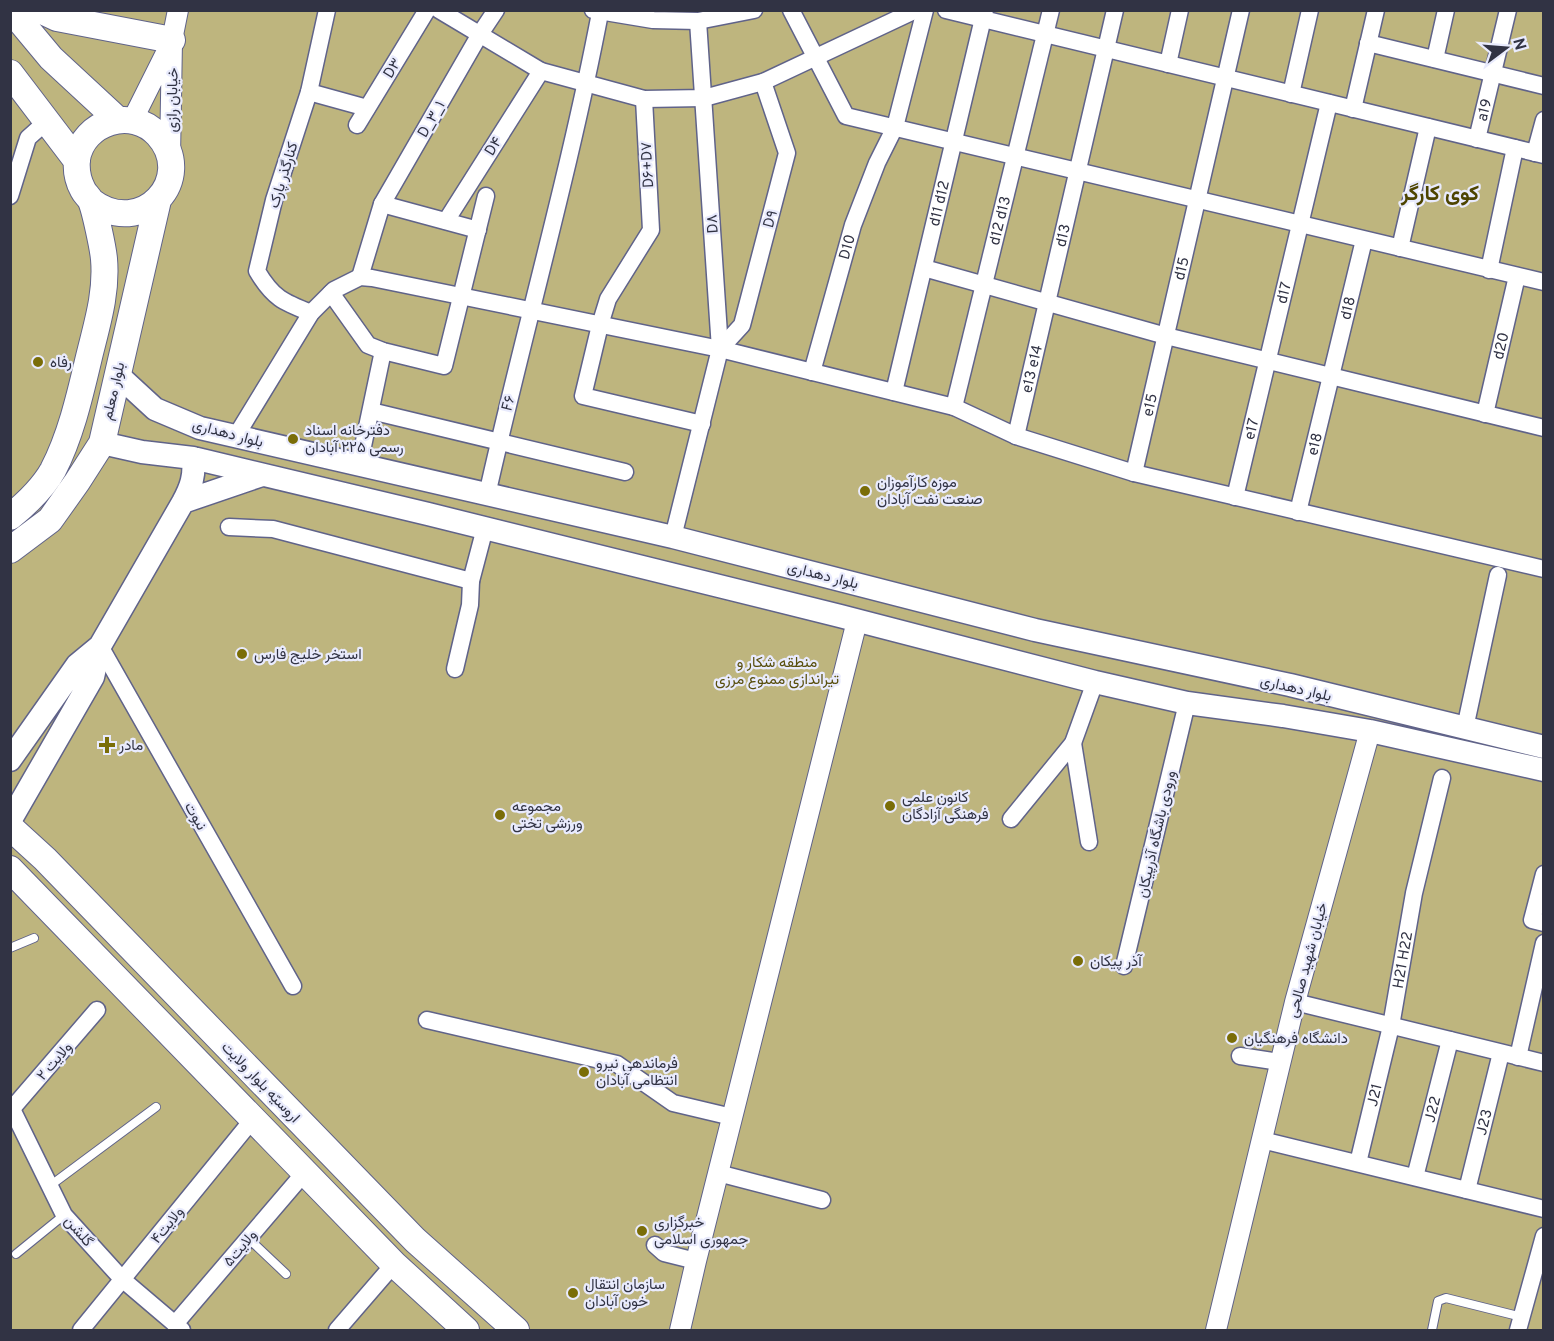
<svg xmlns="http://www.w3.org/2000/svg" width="1554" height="1341" viewBox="0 0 1554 1341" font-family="Overpass,Vazirmatn,sans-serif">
<rect width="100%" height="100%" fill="#c4c8f3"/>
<path fill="#beb57e" d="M10,11h1533v1319h-1532z"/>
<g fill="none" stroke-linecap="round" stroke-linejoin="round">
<defs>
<path id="service" d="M10,948l24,-10
M51,1185l105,-78
M248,1238l38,36
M16,1254l48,-39
M1432,1330l6,-29 8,-3 76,19"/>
<g id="minor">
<path d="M439,10l102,61 103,28 60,-1 59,-16 153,-72"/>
<path d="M593,10l60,10 45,1 56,-11"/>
<path d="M791,10l55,106 698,166"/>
<path d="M946,10l598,145"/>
<path d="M1368,43l176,43"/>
<path d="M1435,59l11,-49"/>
<path d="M1168,64l12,-54"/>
<path d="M309,92l58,16"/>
<path d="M1291,94l19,-84"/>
<path d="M644,99l7,131 -43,69 -8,26 -17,71 119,28"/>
<path d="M1353,109l23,-99"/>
<path d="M357,125l70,-115"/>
<path id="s1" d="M1477,139l31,-129"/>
<path d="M1535,153l9,-33"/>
<path d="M10,196l18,-58 19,-17"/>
<path d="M382,204l96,26"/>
<path d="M446,221l95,-150"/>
<path d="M1400,248l28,-121"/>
<path d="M924,268l242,68 378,92"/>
<path d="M1489,270l26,-122"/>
<path d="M360,277l22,-73 98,-170 16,-24"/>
<path d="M331,293l37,52 15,6 61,15 42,-170"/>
<path d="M311,313c-28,-11 -38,-15 -54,-42l17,-71 35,-108 18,-82"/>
<path d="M720,349l22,-24 45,-172 -24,-71"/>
<path id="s2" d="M812,372l41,-147 24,-62 18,-36 30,-117"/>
<path id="s3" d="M894,392l91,-382"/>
<path id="s4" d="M954,407l97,-397"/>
<path d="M371,411l254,61"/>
<path id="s5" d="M1485,414l32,-138"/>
<path d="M236,436l75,-123 23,-23 26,-13 12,1 348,71 234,58 62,29 118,37 410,96"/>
<path id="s6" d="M1016,436l99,-426"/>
<path d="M359,465l24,-114"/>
<path id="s7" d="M1134,473l107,-463"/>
<path d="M487,495c36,-161 82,-320 113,-482"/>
<path id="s8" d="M1235,497l94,-394"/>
<path id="s9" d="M1298,512l66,-272"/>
<path d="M229,527l44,2 198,52 14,-53"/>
<path d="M673,537l47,-188 -22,-328"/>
<path d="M100,646l193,340"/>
<path d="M455,669l15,-64 1,-24"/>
<path d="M1465,728l33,-153"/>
<path d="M1073,743l16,99"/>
<path d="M1011,819l62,-76 22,-61"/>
<path d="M1544,874l-12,46 12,3"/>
<path d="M1124,966l63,-263"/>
<path d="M1295,1002l249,61"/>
<path d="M427,1020l190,44 56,39 59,14"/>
<path d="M1240,1056l40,6"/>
<path d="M1518,1057l26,-114"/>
<path d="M10,1105l54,110 58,64 60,51"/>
<path d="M10,1111l87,-101"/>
<path d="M1262,1140l282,69"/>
<path id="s10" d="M1358,1163l33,-137 23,-133 28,-115"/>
<path d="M718,1173l104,27"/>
<path id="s11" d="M1415,1177l35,-137"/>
<path id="s12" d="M1467,1190l34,-137"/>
<path d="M655,1245l9,8 32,8"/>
<path d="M175,1324l130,-152"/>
<path d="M81,1330l172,-211"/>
<path d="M337,1330l57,-66"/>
<path d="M1518,1330l26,-94"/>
</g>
<path id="tertiary" d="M132,121l38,-76
M170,157l2,-117 6,-30
M680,1330l16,-69 161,-640
M1216,1330l79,-328 75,-271"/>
<path id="secondary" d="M117,374l38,35 45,19 473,109 362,93 255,55 254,62
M102,443l40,9 51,6 235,56 412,102 255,66 92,21 96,13 87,15 174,39
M183,502l79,-27
M10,760l67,-95 23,-19
M10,821l83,-144 7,-31 83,-144c8,-15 12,-26 10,-44"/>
<path id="primary" d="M11,10l40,48 67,62
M40,10l17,8 115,22
M10,73l67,88
M10,517c16,-13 33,-29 43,-47 18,-35 27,-75 36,-113 8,-33 18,-64 15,-98 -1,-11 -9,-49 -13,-58 -2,-4 -6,-7 -8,-11 -5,-9 -7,-21 -6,-31 6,-37 55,-53 81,-24 39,43 -16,105 -67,66
M10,550l40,-30 27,-38 25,-39 56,-243
M11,828l34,31 370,381 101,90
M10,869l384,395 72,66"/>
</defs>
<use href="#service" stroke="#606389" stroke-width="10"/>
<use href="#minor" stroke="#606389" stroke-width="19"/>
<use href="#tertiary" stroke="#606389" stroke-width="22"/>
<use href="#secondary" stroke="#606389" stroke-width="25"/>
<use href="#primary" stroke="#606389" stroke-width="28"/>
<use href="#service" stroke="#fff" stroke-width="8"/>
<use href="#minor" stroke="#fff" stroke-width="16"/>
<use href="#tertiary" stroke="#fff" stroke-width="20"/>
<use href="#secondary" stroke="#fff" stroke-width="22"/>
<use href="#primary" stroke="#fff" stroke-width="26"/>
</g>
<g fill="#7a6d08" stroke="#e9ebfd" stroke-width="2">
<circle cx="38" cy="362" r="6"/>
<circle cx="293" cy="439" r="6"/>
<circle cx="865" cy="491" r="6"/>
<circle cx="242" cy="654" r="6"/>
<path d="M104 736h6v6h6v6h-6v6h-6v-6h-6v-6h6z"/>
<circle cx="890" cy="806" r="6"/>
<circle cx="500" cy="815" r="6"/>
<circle cx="1078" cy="961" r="6"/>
<circle cx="1232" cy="1038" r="6"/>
<circle cx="584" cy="1072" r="6"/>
<circle cx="642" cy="1231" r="6"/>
<circle cx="573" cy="1293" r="6"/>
</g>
<g text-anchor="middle" stroke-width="4.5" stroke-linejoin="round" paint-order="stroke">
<g font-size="15" fill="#313344" stroke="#e9ebfd">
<text transform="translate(392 68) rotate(-58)" y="5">D۳</text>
<text transform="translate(172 100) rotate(-89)" y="5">خیابان رازی</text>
<text dy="5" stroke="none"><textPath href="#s1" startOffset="30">a19</textPath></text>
<text transform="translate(431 119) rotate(-60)" y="5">D_۳_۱</text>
<text transform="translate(493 146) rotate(-58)" y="5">D۴</text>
<text transform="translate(647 165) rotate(-93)" y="5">D۶+D۷</text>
<text transform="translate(283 175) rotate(-73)" y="5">کنارگذر پارک</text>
<text dy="5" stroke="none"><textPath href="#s3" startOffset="194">d11 d12</textPath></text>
<text transform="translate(770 219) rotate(-75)" y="5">D۹</text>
<text dy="5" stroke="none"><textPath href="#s4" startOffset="192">d12 d13</textPath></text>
<text transform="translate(712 224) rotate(-94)" y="5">D۸</text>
<text dy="5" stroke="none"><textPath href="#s6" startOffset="206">d13</textPath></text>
<text dy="5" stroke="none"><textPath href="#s2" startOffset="130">D10</textPath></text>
<text dy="5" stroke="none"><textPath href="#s7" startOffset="210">d15</textPath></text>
<text dy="5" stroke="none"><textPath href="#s8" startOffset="210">d17</textPath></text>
<text dy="5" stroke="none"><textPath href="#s9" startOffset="210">d18</textPath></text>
<text dy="5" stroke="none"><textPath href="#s5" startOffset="70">d20</textPath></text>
<text dy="5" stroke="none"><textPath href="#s6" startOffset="69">e13 e14</textPath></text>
<text transform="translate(113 391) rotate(-77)" y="5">بلوار معلم</text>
<text transform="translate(508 403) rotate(-76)" y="5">F۶</text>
<text dy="5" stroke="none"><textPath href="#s7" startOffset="70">e15</textPath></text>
<text dy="5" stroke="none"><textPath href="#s8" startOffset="70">e17</textPath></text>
<text transform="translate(228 433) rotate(15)" y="5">بلوار دهداری</text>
<text dy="5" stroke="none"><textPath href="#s9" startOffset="70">e18</textPath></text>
<text transform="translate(823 575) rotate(14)" y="5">بلوار دهداری</text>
<text transform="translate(1296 688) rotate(13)" y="5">بلوار دهداری</text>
<text transform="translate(196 816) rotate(60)" y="5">نبوت</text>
<text transform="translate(1156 834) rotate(-77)" y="5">ورودی باشگاه آذرپیکان</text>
<text transform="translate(1307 960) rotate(-75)" y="5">خیابان شهید صالحی</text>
<text dy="5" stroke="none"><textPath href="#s10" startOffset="208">H21 H22</textPath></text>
<text transform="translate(54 1061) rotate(-49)" y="5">ولایت ۲</text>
<text transform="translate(261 1082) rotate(46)" y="5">اروسیّه بلوار ولایت</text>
<text dy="5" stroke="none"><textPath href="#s10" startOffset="70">J21</textPath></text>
<text dy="5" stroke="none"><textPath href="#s11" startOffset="70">J22</textPath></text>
<text dy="5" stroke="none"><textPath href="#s12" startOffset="70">J23</textPath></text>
<text transform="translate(167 1225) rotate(-51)" y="5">ولایت۴</text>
<text transform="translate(79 1231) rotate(49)" y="5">گلشن</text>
<text transform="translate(240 1248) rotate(-50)" y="5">ولایت۵</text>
</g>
<g font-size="15" fill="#313344" stroke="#e9ebfd" text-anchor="start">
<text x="50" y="367">رفاه</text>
<text x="305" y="435">دفترخانه اسناد<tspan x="305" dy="17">رسمی ۲۲۵ آبادان</tspan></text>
<text x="877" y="487">موزه کارآموزان<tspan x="877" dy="17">صنعت نفت آبادان</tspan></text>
<text x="254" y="659">استخر خلیج فارس</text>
<text x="119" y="750">مادر</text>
<text x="902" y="802">کانون علمی<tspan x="902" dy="17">فرهنگی آزادگان</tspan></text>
<text x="512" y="811">مجموعه<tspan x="512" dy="17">ورزشی تختی</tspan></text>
<text x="1090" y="966">آذر پیکان</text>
<text x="1244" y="1043">دانشگاه فرهنگیان</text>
<text x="596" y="1068">فرماندهی نیرو<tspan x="596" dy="17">انتظامی آبادان</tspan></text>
<text x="654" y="1227">خبرگزاری<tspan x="654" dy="17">جمهوری اسلامی</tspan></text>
<text x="585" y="1289">سازمان انتقال<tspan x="585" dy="17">خون آبادان</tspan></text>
</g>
<g font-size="15" fill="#584e0c" stroke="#e9ebfd">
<text x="777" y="667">منطقه شکار و<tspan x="777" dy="17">تیراندازی ممنوع مرزی</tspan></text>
</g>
<g font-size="21" font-weight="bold" fill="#4d4400" stroke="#e9ebfd">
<text x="1440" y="200">کوی کارگر</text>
</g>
</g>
<rect width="1554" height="1341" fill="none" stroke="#313344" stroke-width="24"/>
<g transform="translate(1506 48) rotate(74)" stroke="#e9ebfd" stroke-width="4.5" paint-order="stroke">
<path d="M0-4.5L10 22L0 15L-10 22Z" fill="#313344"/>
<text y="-9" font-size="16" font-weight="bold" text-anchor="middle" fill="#313344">N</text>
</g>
</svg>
